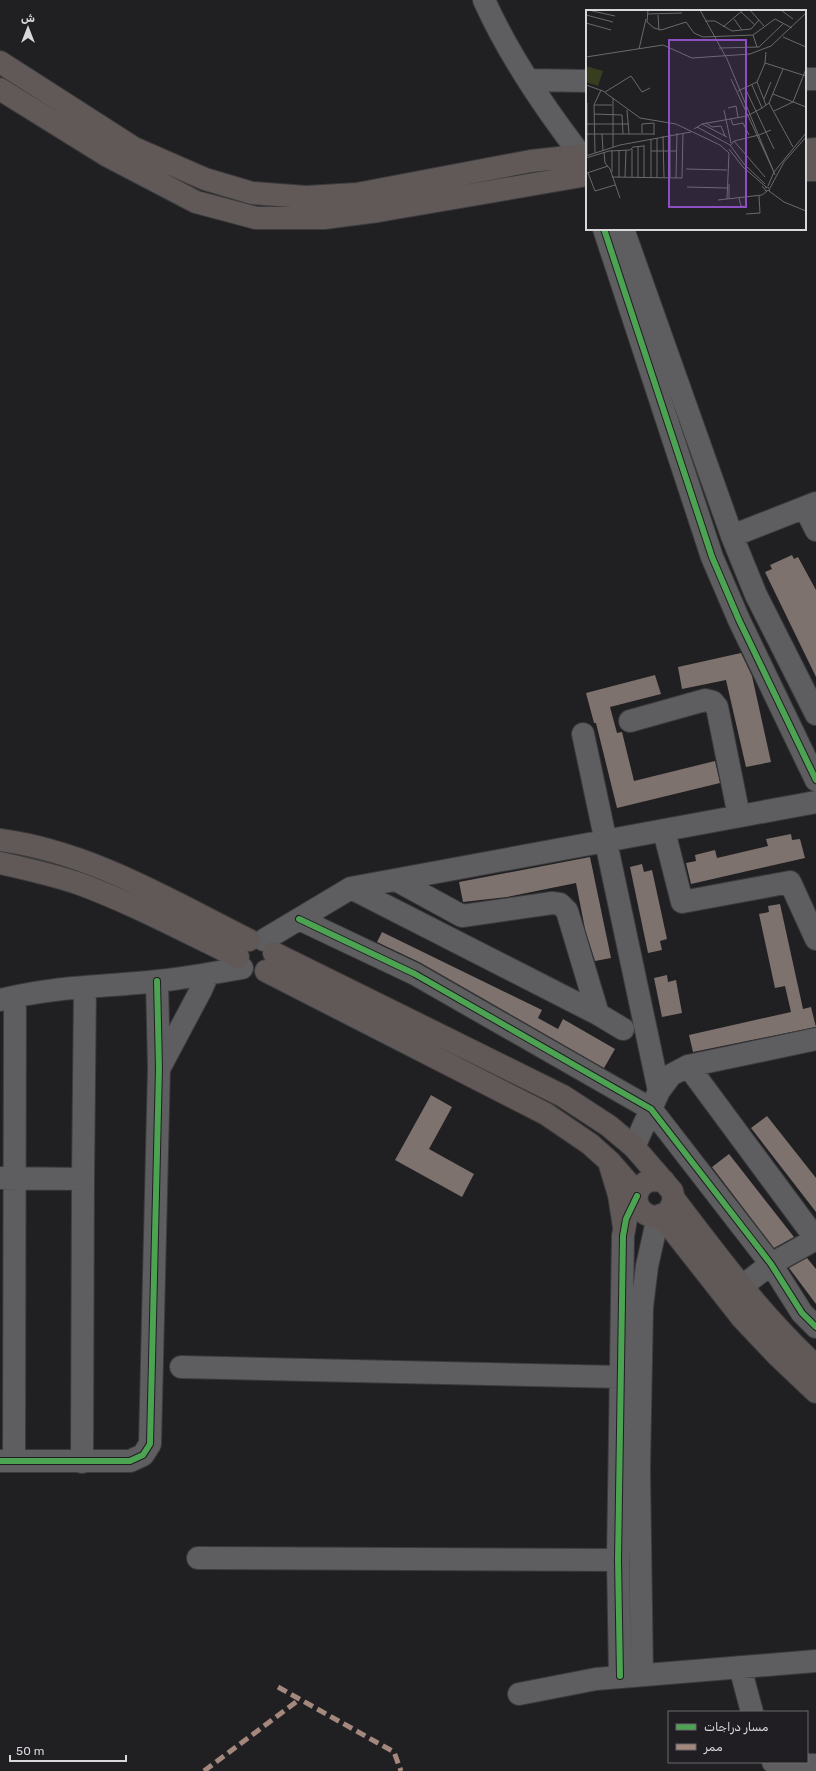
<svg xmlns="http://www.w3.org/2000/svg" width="816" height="1771" viewBox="0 0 816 1771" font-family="Rubik,'Noto Sans Arabic',sans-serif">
<rect width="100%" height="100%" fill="#201f22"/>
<path fill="#7e726e" d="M792,555l2,4 4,-2 18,33v87l-51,-105 7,-3 -2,-4z
M741,653l11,23 19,86 -25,5 -20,-87 -44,9 -4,-22z
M655,675l6,19 -51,13 7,26 5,-1 12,49 81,-20 5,22 -103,25 -21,-85h-2l-8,-30z
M791,834l1,6 8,-1 5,19 -114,26 -5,-21 10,-2 -1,-6 20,-5 2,8 51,-12 -2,-7z
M590,857l21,101 -16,3 -10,-32 -9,-46 -69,14 -44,5 -4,-20z
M642,864l2,8 8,-2 15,69 -7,2 2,9 -14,3 -18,-86z
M780,904l23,105 8,-2 5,20 -123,25 -4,-17 102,-23 -6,-26 -10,2 -16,-74 10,-2 -1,-6z
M382,932l160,78 -4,8 20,11 5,-10 52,30 -11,19 -183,-105 -44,-21z
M667,975l1,7 8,-2 6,33 -20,4 -8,-39z
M431,1095l21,12 -23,42 45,25 -12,23 -67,-37z
M767,1116l49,62v34l-65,-84z
M729,1154l65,83 -20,11 -62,-81z
M807,1258l9,11v35l-27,-36z"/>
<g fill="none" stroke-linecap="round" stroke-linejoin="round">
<defs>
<path id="minor" d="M484,0c26,58 64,113 103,163
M805,79h11
M529,80l58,1
M604,229l108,328 27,63 77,160
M623,229l109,307 24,59 60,119
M805,508l11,22
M732,536l84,-33
M630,721l75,-21 8,2 4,5 22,109
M583,734l76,357
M664,831l18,71 108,-20 26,57
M396,880l66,36 90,-13 8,1 7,7 31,103
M351,888l247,126 25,15
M299,919l116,55 236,135 120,155 31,49 14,14
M264,940l87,-52 465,-86
M1,1000c51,-14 105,-13 157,-19 28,-3 56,-8 84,-13
M688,1066l128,173
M160,1067l41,-77 7,-16
M634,1147l25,-56 12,-16 17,-9 128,-27
M0,1178l83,1
M741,1287l30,-23 45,-25
M181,1367l440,10
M0,1461h130l13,-6 7,-11 9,-376 -2,-87
M14,1461l1,-464
M82,1462l1,-283 2,-192
M198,1558l420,2
M740,1667l12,45
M642,1675l-3,-206 3,-162 5,-41 11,-49
M620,1676l-2,-116 5,-324 3,-17 3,-9
M519,1694l77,-15 220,-18
M773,1762l5,2 38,1"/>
<path id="major" d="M0,62l134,86 71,31 47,14 54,4 51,-3 174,-33 56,-6
M0,89l106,66 90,47 60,16h68l54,-7 209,-36
M805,150l11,-1
M805,170h11
M0,840c90,12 169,60 249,100
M0,863c27,6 54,12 80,21 54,20 106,48 158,73
M274,953l289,143 46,30 25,21 38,44c4,12 -2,22 -14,26 -23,0 -30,-27 -8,-37l14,1
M266,971l280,143 44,30 20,18 27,31
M610,1165l9,30 5,32
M674,1199c45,59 87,116 142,167
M661,1215l81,103 35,37 39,37"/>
</defs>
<use href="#minor" stroke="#3b3a3c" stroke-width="24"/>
<use href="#major" stroke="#3b3a3c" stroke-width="24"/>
<use href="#minor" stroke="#5e5d5f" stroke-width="22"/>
<use href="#major" stroke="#615858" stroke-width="22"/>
<path stroke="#a5887d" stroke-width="5" stroke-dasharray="10 5" stroke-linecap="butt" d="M278,1687l116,65 7,19
M204,1771l96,-72"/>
<defs>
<path id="cycleway" d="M604,229l108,328 27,63 77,160
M299,919l116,55 236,135 120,155 31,49 14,14
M0,1461h130l13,-6 7,-11 9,-376 -2,-87
M620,1676l-2,-116 5,-324 3,-17 11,-23"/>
</defs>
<use href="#cycleway" stroke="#201e23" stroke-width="8"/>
<use href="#cycleway" stroke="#4ca352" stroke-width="6"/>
</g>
<g transform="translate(586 10)">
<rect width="220" height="220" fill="#201f22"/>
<path d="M0,56l17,5 -5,15 -12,-4z" fill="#373e1f"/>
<path fill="none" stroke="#6a696c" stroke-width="1" d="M2,0l27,6M62,0l-1,12 7,6 7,2 25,-8 8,11 9,4 50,-2 22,-16 17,9M114,0l27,49 48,116M164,0l14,16M195,0l12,9M155,2l14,13M61,4l35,-1M0,5l27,7M72,5l1,15M148,9l8,11M119,11h10l17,10 19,-2 8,-9M0,13l25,7M137,17l20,-17M167,25l4,12M197,27l23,10M133,38l40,-1 25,-24M53,39l7,-30M0,47l77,-12 29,13 58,-4 21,-8 35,-33M179,53l41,13M145,69l42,91M171,72l9,23M0,75l17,6 37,27 36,6 44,21 9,8M166,75l10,23M159,78l29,61M152,81l19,-9 8,-19 1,-11M19,82l26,-16 11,16 8,-4M187,84l33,13M178,89l7,-17M1,93v52M183,93l24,44M8,95h18M142,98l8,-2 2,11M41,100l2,24M138,100l7,33M188,101l19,-9 13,-33M8,104l28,1 1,19M145,109l2,6 10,-2 6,12M120,113l6,4 9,-1 4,10M0,114h43M116,114l25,13M111,117l33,18 14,19 21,20M108,119l8,-5 45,-8 15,-8 7,-5 14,-34M56,123v-9l12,-1v12M0,124h68M16,124l1,17M77,126l1,42M148,131l31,36M58,135v33M52,136v31M144,136l4,-5 25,-6 12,-5M27,137v-49M46,139v28M143,139l14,18 23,20M65,141h25M18,142l1,11 5,6 10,29M9,143l-1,-48 7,-15M0,146l34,-11 71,-13M0,148l23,-7 21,-1 3,-3 11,-1M100,159l41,1M26,162v-22M1,163l21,-7M2,163l7,18 20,-6M26,167l70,1 1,-45M33,167v-27M39,167l1,-27M65,168v-39M71,168v-40M84,168v-44M90,168l1,-45M143,174v14M176,176l4,5 4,-1 -2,-3 -3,1M182,176l6,-14 32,-39M101,177l40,1M184,178l14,-26 22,-25M183,181l15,11 22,9M153,188l2,8 6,1M141,189l2,-46M132,190l44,-5 5,-4M160,204l14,-1 -1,-17"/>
<path fill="#8e4ec4" fill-opacity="0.15" stroke="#8e4ec4" stroke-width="2" d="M83,30h77v167h-77z"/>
<rect width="220" height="220" fill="none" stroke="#d8d7da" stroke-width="2"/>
</g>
<rect x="668" y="1711" width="140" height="52" fill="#201e23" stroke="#6a686c"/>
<rect x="676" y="1724" width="20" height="6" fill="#4ca352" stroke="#6a686c"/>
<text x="704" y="1731" font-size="12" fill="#d8d7da">مسار دراجات</text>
<rect x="676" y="1744" width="20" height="6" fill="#a5887d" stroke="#6a686c"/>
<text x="704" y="1751" font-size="12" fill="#d8d7da">ممر</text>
<g transform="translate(28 28)" stroke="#201e23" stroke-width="3" paint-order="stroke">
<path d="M0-3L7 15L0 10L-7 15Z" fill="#d8d7da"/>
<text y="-6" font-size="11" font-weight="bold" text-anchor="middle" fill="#d8d7da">ش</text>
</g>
<path d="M10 1755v6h116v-6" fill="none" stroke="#d8d7da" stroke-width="2"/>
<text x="16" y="1755" font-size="12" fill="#d8d7da" stroke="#201e23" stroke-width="3" paint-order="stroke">50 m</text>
</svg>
